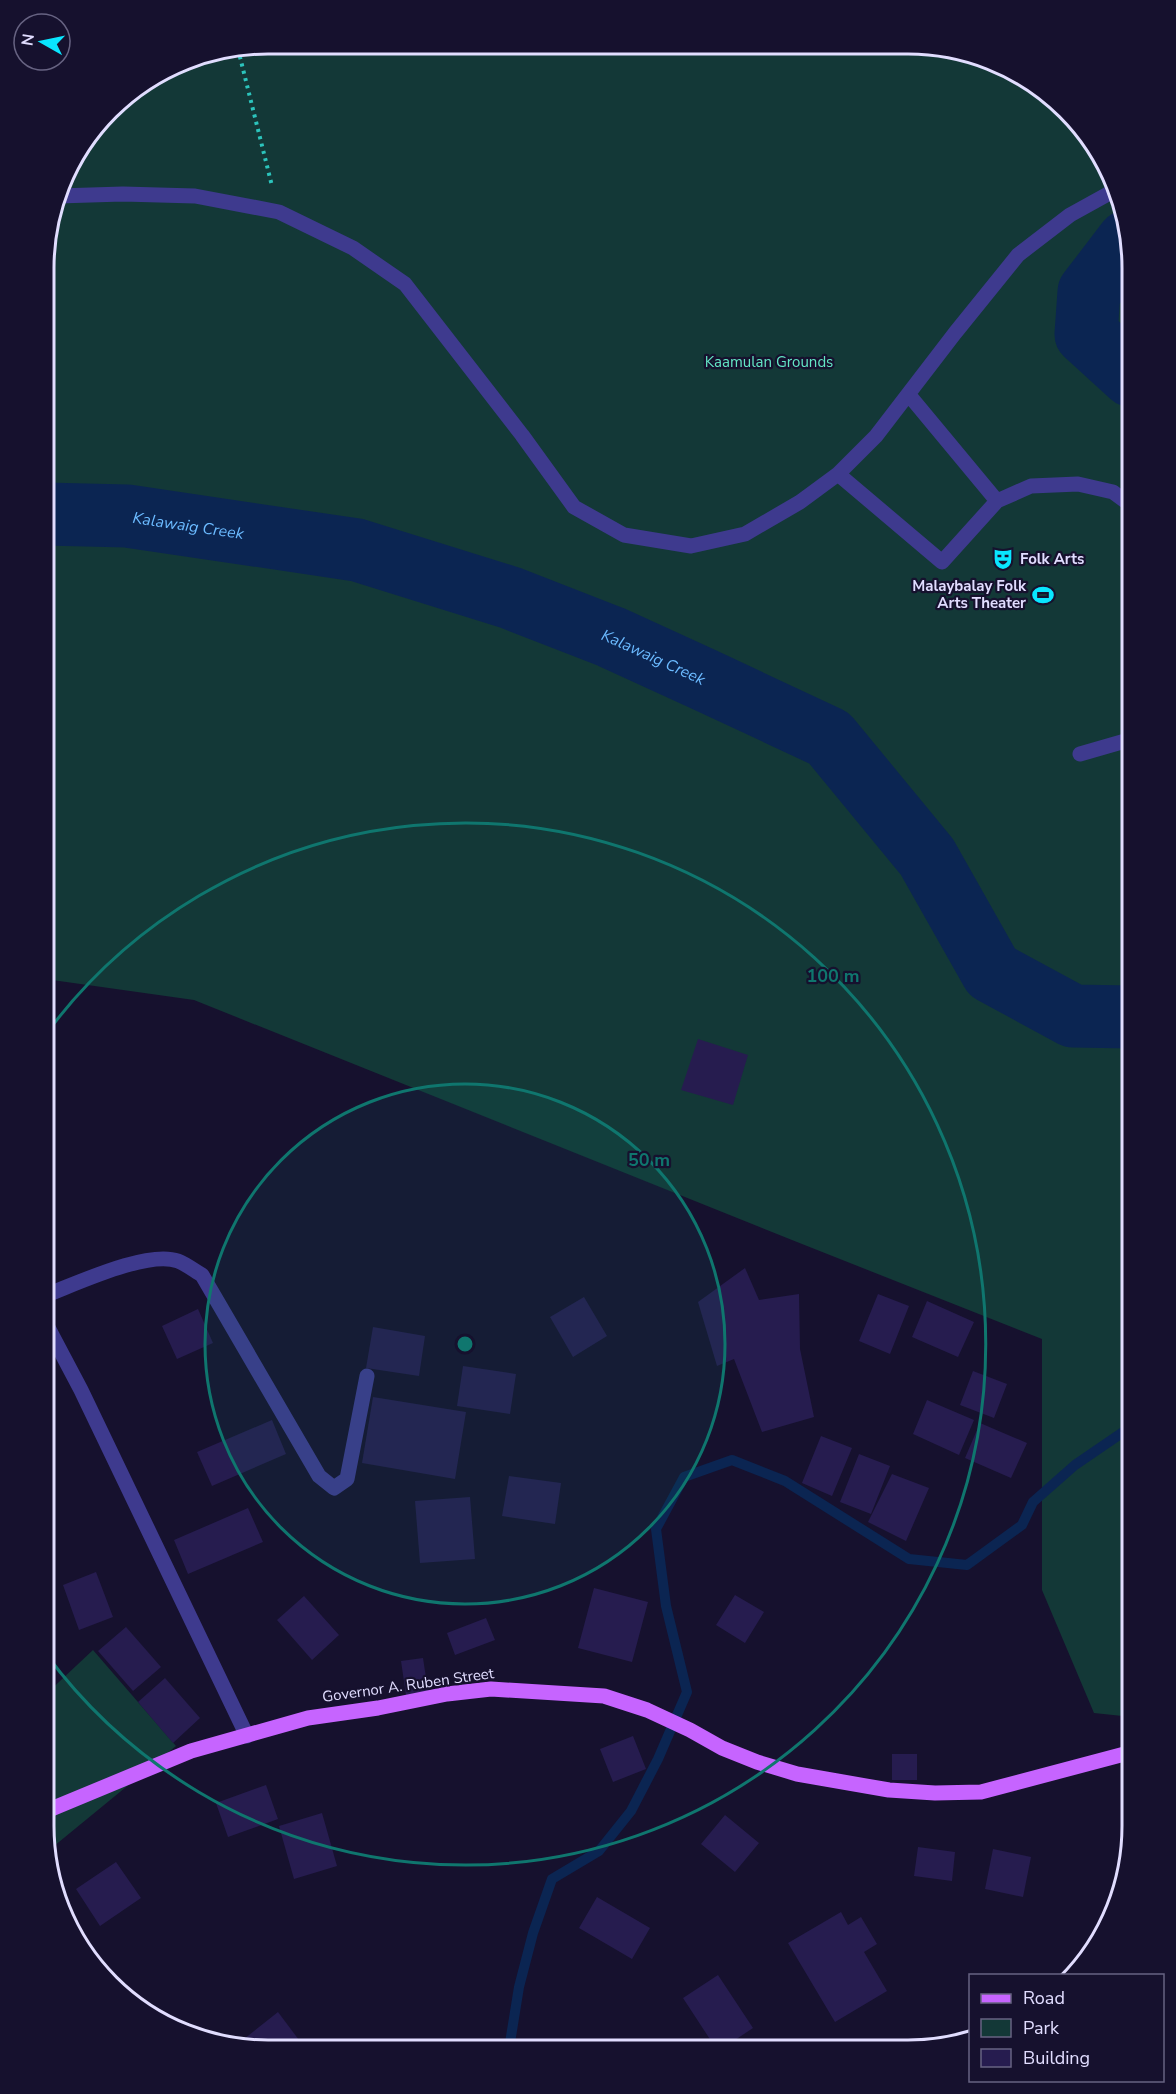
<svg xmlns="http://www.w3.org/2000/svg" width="1176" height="2094" viewBox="0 0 1176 2094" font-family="'Nunito Sans',sans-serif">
<rect width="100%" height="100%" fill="#16112e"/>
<path fill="#133837" d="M268,44l684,4 55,18 49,33 39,44 25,52 12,73v1449l-38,-4 -52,-123v-251l-245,-97 -603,-242 -149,-21v-740l22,-71 53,-69 62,-39z
M93,1650l83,96 -128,105 -4,-25v-130z"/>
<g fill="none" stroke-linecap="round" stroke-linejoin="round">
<path stroke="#0b2552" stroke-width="10" d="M509,2049l10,-62 14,-54 19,-54 47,-28 32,-40 27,-52 29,-67 -21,-86 -10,-77 28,-52 48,-17 53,21 124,78 58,6 55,-40 11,-23 42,-37 57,-39"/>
<g stroke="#0b2552" stroke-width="63">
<path d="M1128,241l-39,51 -3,42 46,42"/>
<path id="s1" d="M45,514l82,2 230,34 154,48 100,39 94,43 124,58 98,119 65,115 81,44 59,1"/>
</g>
</g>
<path fill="#261c4f" d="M698,1039l50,16 -15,50 -52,-15z
M745,1268l14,32 40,-6 1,55 14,68 -52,15 -28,-73 -17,7 -19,-64z
M878,1294l31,12 -19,48 -31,-13z
M584,1297l23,39 -34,21 -23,-40z
M927,1301l47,21 -16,35 -46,-20z
M198,1309l15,34 -36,16 -15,-33z
M373,1327l52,9 -6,40 -53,-8z
M463,1366l53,8 -6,40 -53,-8z
M973,1371l34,13 -13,34 -34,-13z
M373,1397l93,15 -11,67 -93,-16z
M927,1400l47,20 -15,35 -46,-21z
M272,1420l14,34 -74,32 -15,-34z
M980,1423l47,20 -16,35 -46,-20z
M821,1436l31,12 -20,48 -30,-13z
M859,1454l31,12 -19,48 -31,-12z
M892,1474l37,14 -23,53 -38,-19z
M509,1476l52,7 -6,41 -53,-8z
M470,1497l5,62 -55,4 -5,-62z
M248,1508l15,34 -75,32 -14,-34z
M96,1572l17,45 -34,13 -16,-45z
M594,1588l54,14 -16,60 -54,-14z
M735,1595l29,17 -19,31 -29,-18z
M304,1596l35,39 -27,25 -35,-40z
M486,1618l9,22 -40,15 -8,-22z
M126,1627l35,40 -28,24 -35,-40z
M423,1658l5,33 -22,4 -5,-34z
M165,1678l35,40 -27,25 -35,-41z
M633,1736l13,33 -33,13 -13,-33z
M892,1754h25v26h-25z
M266,1785l12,34 -50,18 -12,-34z
M322,1813l15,53 -43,13 -15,-53z
M725,1815l34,28 -24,29 -34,-28z
M918,1847l37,5 -3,29 -38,-5z
M993,1849l38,8 -8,40 -38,-8z
M116,1862l25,36 -41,28 -24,-37z
M597,1897l53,31 -18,31 -53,-31z
M841,1912l7,13 13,-8 16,27 -13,8 23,39 -52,31 -47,-79z
M718,1975l35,53 -33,22h-3l-34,-52z
M278,2012l21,28 -11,9 -54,-2z"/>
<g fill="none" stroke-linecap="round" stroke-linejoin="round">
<path stroke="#2cc4bc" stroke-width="4" stroke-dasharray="3 4.5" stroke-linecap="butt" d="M238,49l34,137"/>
<path stroke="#3e3a8e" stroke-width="15" d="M58,196l65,-2 72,2 84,16 74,36 52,36 117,151 52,72 50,28 67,11 54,-12 55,-32 38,-28 38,-38 79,-103 63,-78 52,-40 47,-26
M909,395l88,106
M838,474l104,88 55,-61 34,-15 47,-2 35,8 19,14
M1080,754l52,-15
M44,1296c32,-12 103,-46 134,-35 8,3 17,10 24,14l117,201 15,12 13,-9 20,-103
M44,1320l37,70 166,346"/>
<path stroke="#c664ff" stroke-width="15" d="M44,1812l147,-61 117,-33 70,-10 69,-14 44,-5 113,7 43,14 43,20 32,18 35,14 40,12 92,16 46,3 46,-1 151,-40"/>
</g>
<circle cx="465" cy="1344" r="260" fill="#0f766e" fill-opacity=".12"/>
<g fill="none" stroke="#0f766e" stroke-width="3">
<circle cx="465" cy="1344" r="260"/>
<path d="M46 1034A521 521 0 1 1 46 1654"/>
</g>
<defs>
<symbol id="theatre-bare" viewBox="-9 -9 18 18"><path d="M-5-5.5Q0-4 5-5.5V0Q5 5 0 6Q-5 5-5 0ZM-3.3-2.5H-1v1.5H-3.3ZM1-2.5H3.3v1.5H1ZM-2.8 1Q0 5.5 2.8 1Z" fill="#09e6ff" stroke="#16112e" stroke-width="2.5" paint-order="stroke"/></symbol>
<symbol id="stadium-bare" viewBox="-9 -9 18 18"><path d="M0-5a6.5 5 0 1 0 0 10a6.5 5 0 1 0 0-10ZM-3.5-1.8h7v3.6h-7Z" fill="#09e6ff" stroke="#16112e" stroke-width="2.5" paint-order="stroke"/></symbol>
</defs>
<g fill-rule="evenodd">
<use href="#theatre-bare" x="988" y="544" width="30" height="30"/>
<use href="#stadium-bare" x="1028" y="580" width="30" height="30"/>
</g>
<g text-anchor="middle" stroke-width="4.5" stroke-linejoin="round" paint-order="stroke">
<g font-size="15" fill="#63e6c5" stroke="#16112e">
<text x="769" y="367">Kaamulan Grounds</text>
</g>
<g font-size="15" font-weight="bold" fill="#e1ddff" stroke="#16112e" text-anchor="start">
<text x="1020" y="564">Folk Arts</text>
<text x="1026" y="591" text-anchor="end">Malaybalay Folk<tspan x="1026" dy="17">Arts Theater</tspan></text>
</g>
<g font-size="15" fill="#e1ddff" stroke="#16112e">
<text transform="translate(408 1685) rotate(-8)" y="5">Governor A. Ruben Street</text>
</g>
<g font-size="16" font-style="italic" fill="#6bbaff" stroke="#16112e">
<text dy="6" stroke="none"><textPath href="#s1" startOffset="144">Kalawaig Creek</textPath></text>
<text dy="6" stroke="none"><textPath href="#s1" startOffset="630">Kalawaig Creek</textPath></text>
</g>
</g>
<path d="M0 0H1176V2094H0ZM268 54H908A214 214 0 0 1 1122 268V1826A214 214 0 0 1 908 2040H268A214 214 0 0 1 54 1826V268A214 214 0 0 1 268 54Z" fill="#16112e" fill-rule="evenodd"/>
<path fill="none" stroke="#e1ddff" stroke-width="3" d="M268 54H908A214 214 0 0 1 1122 268V1826A214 214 0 0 1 908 2040H268A214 214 0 0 1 54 1826V268A214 214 0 0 1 268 54Z"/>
<circle cx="465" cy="1344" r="9" fill="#0f766e" stroke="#16112e" stroke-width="3"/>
<g font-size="18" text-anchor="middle" font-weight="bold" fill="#0f766e" stroke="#16112e" stroke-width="4.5" stroke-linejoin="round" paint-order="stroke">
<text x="833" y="982">100 m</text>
<text x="649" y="1166">50 m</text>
</g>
<rect x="969" y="1974" width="195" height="108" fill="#16112e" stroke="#676382" stroke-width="1.5"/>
<rect x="981" y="1994" width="30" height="9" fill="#c664ff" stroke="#676382" stroke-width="1.5"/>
<text x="1023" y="2004" font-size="18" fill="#e1ddff">Road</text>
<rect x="981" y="2019" width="30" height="18" fill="#133837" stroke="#676382" stroke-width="1.5"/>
<text x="1023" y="2034" font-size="18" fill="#e1ddff">Park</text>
<rect x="981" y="2049" width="30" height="18" fill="#261c4f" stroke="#676382" stroke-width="1.5"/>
<text x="1023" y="2064" font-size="18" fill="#e1ddff">Building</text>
<g transform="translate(42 42) rotate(279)"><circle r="28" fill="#16112e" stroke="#676382" stroke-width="1.5"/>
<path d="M0-4.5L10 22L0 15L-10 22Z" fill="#09e6ff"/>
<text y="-9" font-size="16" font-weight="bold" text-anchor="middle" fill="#e1ddff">N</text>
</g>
</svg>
